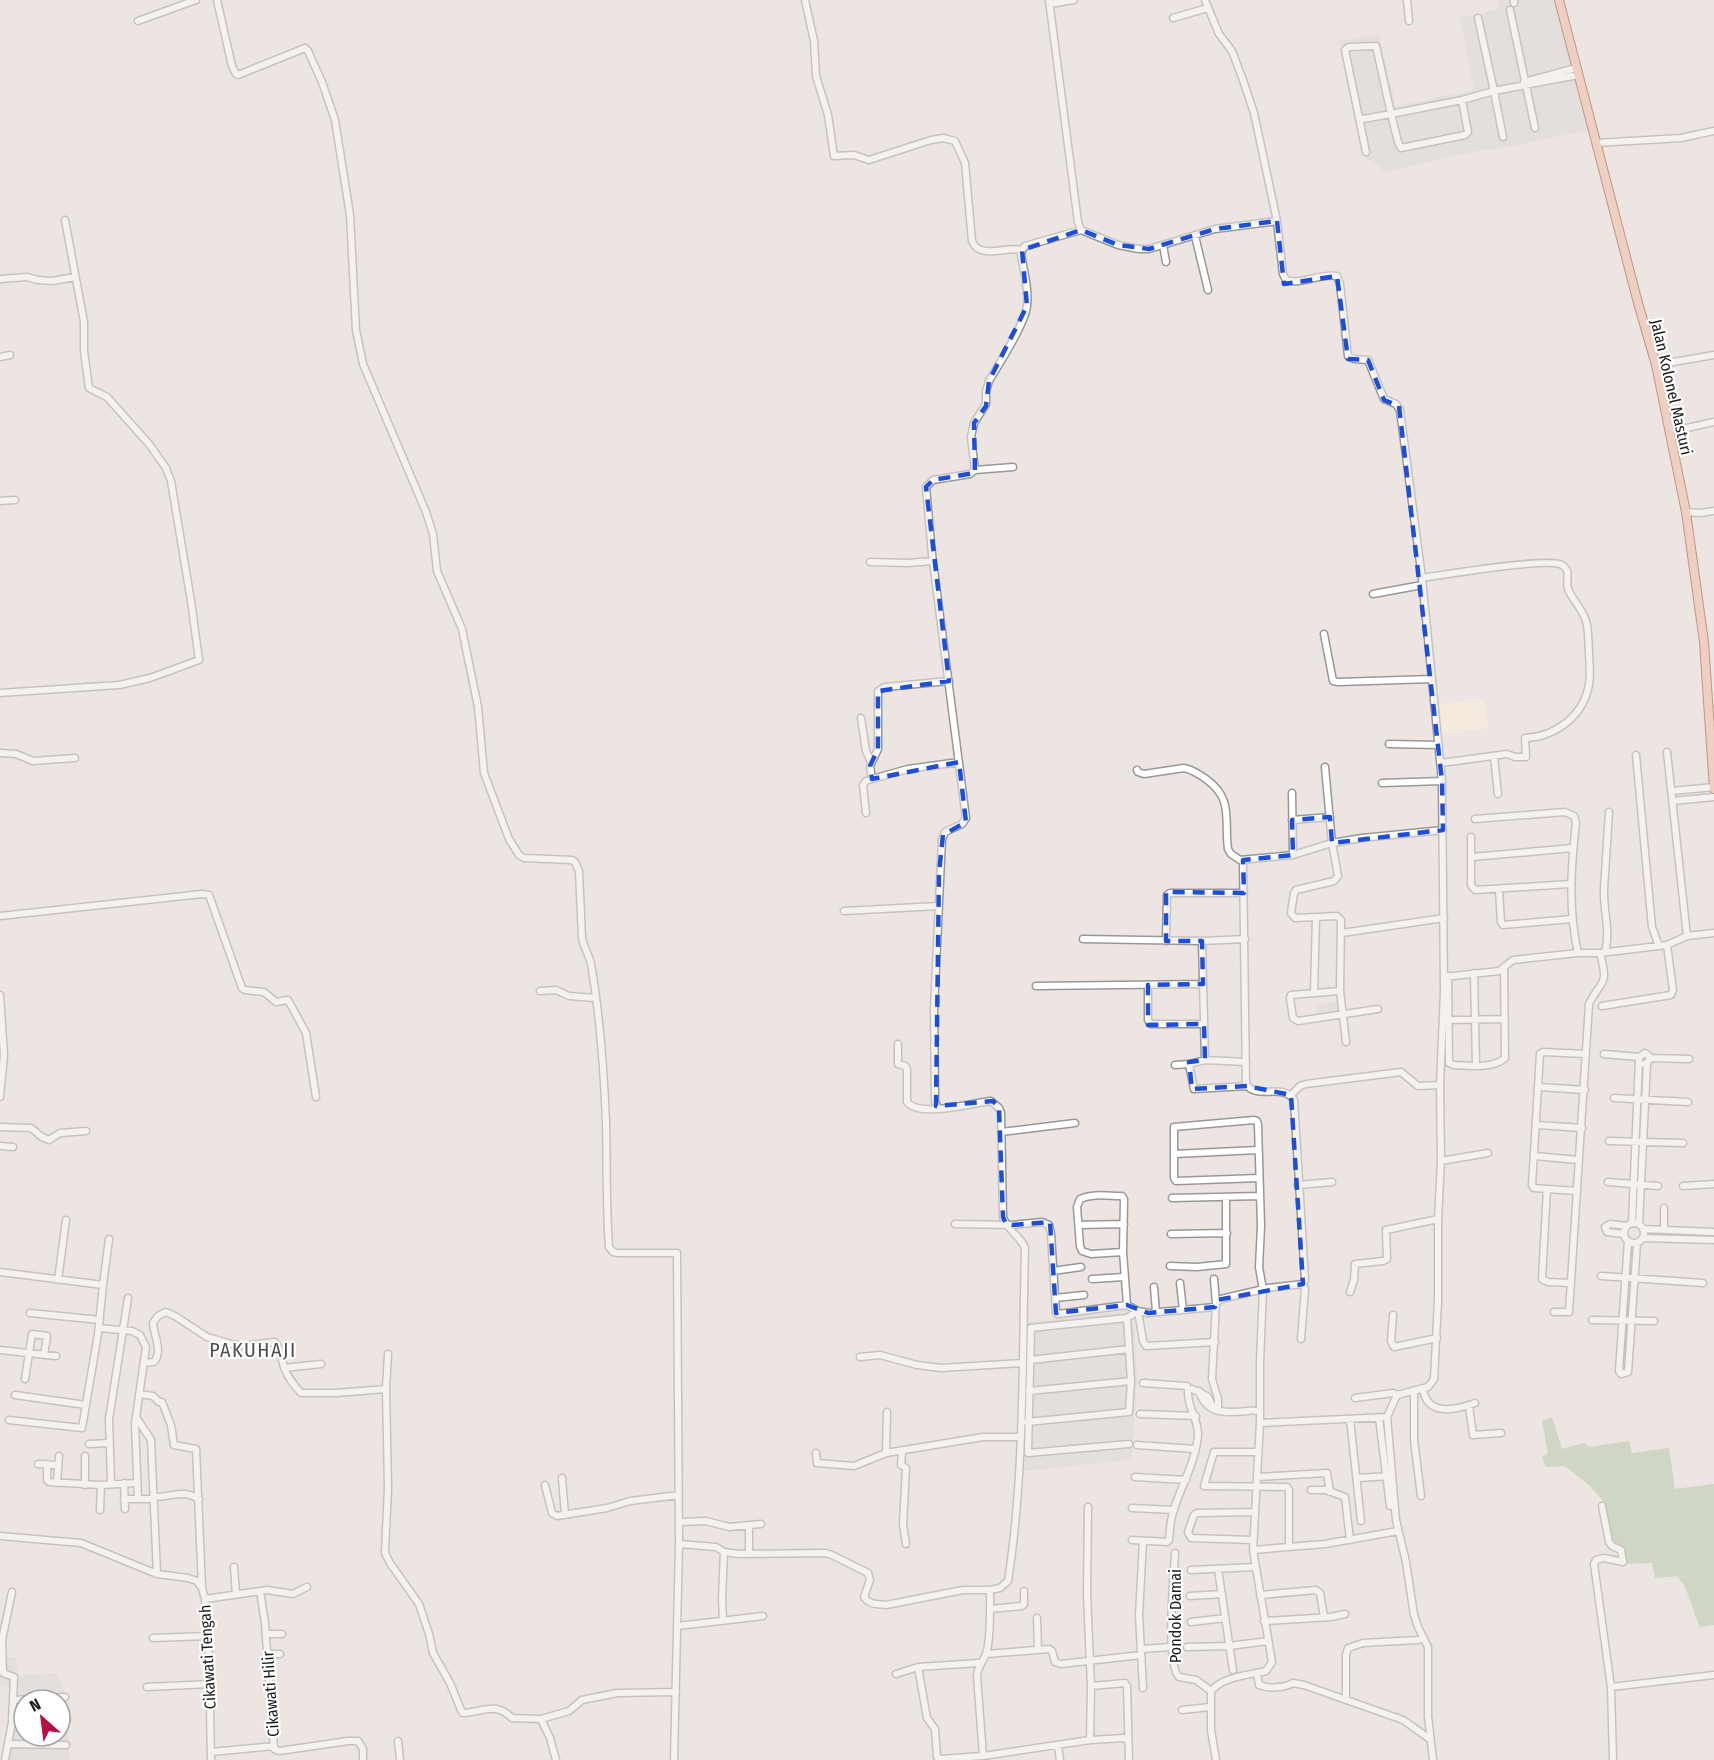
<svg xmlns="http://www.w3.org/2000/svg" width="1714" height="1760" viewBox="0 0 1714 1760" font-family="'Fira Sans Condensed',sans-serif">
<rect width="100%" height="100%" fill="#ece5e1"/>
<path fill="#d9d8d8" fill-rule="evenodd" d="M1498,0h58l33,130 -91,19 -16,1 -97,22 -21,-16 -25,-115 40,-7 17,72 78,-16 -14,-72 21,-4 19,-6z
M1337,1002l2,11 -22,3 -1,-11z
M1130,1310l4,5 3,65 -5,80 -109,11 3,-80 -1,-69z
M0,1650l3,7h13l1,18 39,-2 12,25 1,62h-66l8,-38 1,-35 -12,-1zM24,1700h36v36h-36z"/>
<path fill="#fcf1d9" d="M1484,698l4,30 -46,6 -3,-29z"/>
<path fill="#a8c3a4" d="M1552,1417l10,32 22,-6 5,4 40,-6 3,12 37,-5 6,41 39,-5v141l-14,2c-8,-17 -11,-38 -23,-51l-22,2 -3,-15 -28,1 -2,-17 -10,-3 -9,-38 3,-2 -16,-18 -25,-20 -19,1 -4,-10 6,-4 -6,-32z"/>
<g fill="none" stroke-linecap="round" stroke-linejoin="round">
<defs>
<path id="minor" d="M217,0l15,66 4,8 2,1 67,-27 3,3 14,31 13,38 15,95 6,115 7,34 63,148 7,22 4,37 25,58 16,78 6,66 25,66 10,16 5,3 48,2 3,2 4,9 3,67c2,10 7,17 9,26 9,52 13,107 15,159 1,42 0,82 3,124l4,5 4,1h60l2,291 -5,216
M805,0l9,41 2,35 12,39 6,41 20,-1 15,5 62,-20 12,-2 12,3 10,22 7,78c7,19 34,5 50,9
M1049,0l29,222 3,8
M1205,0l14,34 13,17 11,29 11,33 23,108
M1407,0l2,21
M1514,0v3
M1050,4l24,-4
M1510,10l25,118
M1173,18l35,-10
M1478,18l16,73 84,-16
M138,21l58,-21
M1524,82l52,-14
M1462,100l-71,14 -15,-68 -27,1 -4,3 14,68 4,1 28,-5 7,28 3,6 64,-13 3,-3 -6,-32 32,-9 9,46
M1359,118l7,34
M1596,143l85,-5 33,-7
M1195,236l13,54
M1163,245l3,17
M0,279l27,-2 11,3 14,1 23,-4
M0,357l10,-2
M1656,365l58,-10
M1669,432l45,-10
M975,470l38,-3
M0,501l15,-1
M1686,512l14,1 14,-2
M870,562l37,1 26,-2
M1422,578c20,-3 127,-21 140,-13 10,6 3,15 6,24 5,12 14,19 18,32 3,10 2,21 3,31 0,10 2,22 0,32 -5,32 -34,53 -64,54l1,19h-11l-8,-3 -66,9
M1373,594l49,-9
M1324,634l9,47 5,1 94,-3
M949,681l-64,6 -7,4v58l-8,17 2,13 36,-10 51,-7
M0,693l119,-8 31,-7 49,-18 -8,-59 -20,-120 -5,-13 -17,-24 -42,-47 -18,-9 -5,-37v-29l-19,-102
M861,718l5,33 5,11
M1389,744l50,1
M1667,752l20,184
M0,753l16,1 17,7 42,-3
M1636,755l16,172 7,19
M1494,757l4,37
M1325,767l7,76 6,33 -4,5 -38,9 -2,3 -3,20 4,5 42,-2 4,4 -1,71 6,51
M1137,770l1,2 6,2 40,-6c9,2 15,6 22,11 28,20 18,41 22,70l3,5 9,6 53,-5 39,-12 30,-5 81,-8
M1382,783l60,-2
M1672,791l42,-4
M1292,793l1,62
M1673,801l41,-4
M866,813l-3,-28 3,-4 6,-2
M1475,819l90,-7 9,4 2,7c-5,44 -8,86 2,130
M1292,820l38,-3
M1471,837v48l4,5 95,-6
M1472,857l101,-9
M1499,890l2,32 2,3 69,-6
M844,911l94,-5
M0,916l202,-22 7,1 33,93 3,2 19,2 12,10 12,-2 18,33 10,64
M1342,933l102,-15
M1083,939l119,2 43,-2
M1166,941l1,-46 3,-2h74
M1202,941l3,119
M1605,952c6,-20 -2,-42 -1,-63l5,-77
M1474,973l2,92
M1448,976l1,87 5,2c15,1 39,4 51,-7l-1,-90
M1444,977l55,-6 14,-11 65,-7h22l67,-8 20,-9 27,-3
M1148,985v35l3,4h53
M1036,986l167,-2
M540,991l16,-1 13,6 26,2
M1340,991l-49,4 -1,3 3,20 5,3 80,-12
M1314,993l2,-75
M0,995l4,60 -4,42
M1602,1006l69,-11 2,-5 -6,-45
M1448,1020l57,-1
M1604,1054l35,3 6,-4 4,3 1,3 -3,4 -3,1
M1650,1058l39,1
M1246,1062l-41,-2 -16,4 5,25 53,-3
M1175,1065l14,-1
M1539,1087l46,3
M1291,1095l9,-9 6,-2 95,-12 17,14 22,-1
M1614,1098l74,4
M938,1108l-3,-6 -1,-94 8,-169 3,-7 17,-8 4,-6 -34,-264 -6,-67 7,-7 37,-6 5,-4 -4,-33 3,-14 12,-19v-13l3,-10c10,-17 36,-57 38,-75 2,-17 -3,-35 -6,-51l1,-5 3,-4 56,-16 37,15 21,4h10l66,-20 62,-8 6,53 3,6c16,5 34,-7 51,-4l3,8 8,72 6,3 14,1 16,39 12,5 4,6 22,168 20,203 2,210 -4,94 1,76 -3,58v82l-4,78 -6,8 -31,8 -10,22 -127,6
M1537,1125l45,3
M0,1127l31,1 11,9 7,3 11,-7 26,-2
M1001,1132l74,-9
M1609,1141l74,2
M0,1146l13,1
M1174,1154l84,-4
M1535,1156l43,4
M1441,1161l47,-8
M1608,1182l50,4
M1298,1185l34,-3
M1683,1186l31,-2
M1547,1189l-5,90 6,3 23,1
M1576,1191l-42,-3 -2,-3 8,-131 3,-2 43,2
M1172,1198l88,-2
M1664,1208v21
M1624 1233a10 10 0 1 1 20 0a10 10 0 1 1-20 0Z
M1632,1223l7,-163
M955,1224l57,1 30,-3 7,3 2,9 5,79 2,1 69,-9 11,6 10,2 67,-6
M1639,1224l8,-161
M1079,1225l45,-1
M1643,1229l71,3
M1171,1234l56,-1
M1624,1234l-17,-2 -2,-5 5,-3 17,2
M1643,1238l71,2
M1628,1241l-9,130 2,3 7,-2 9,-129
M1123,1252l-32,2 -9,-3 -2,-5 -3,-39 3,-8c13,-6 29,-3 42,-3l2,3 -1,53 4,53
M1170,1266l27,1 29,-3v-66
M1053,1271l28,-4
M0,1272l103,13 -5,49 -16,94 -73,-8
M1601,1276l102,7
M1092,1279l32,-2
M1214,1279l2,24
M58,1280l8,-60
M1180,1283l3,27
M103,1285l6,-46
M1154,1287l2,25
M1350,1292l4,-12 1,-16 28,-3 4,-2 -1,-29 52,-11
M1055,1298l29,-3
M1554,1312h15l20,-308c13,-26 20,-17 11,-51
M30,1313l70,7
M1393,1315l-2,26 3,6 43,-9
M1592,1320l62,1
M99,1328l33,3 8,4 6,12 -11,77 3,75
M1301,1339l4,-50 -2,-5
M0,1350l56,6
M388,1354l-2,35 2,99 -3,65 5,10 29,41 10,30 4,19 17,30 11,27 2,3c21,-1 31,-12 49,5l29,1 28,-8 13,-11 35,-7 59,-1
M860,1357l20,-2 37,10 24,3 82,-5
M1030,1360l99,-11
M145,1363l9,-1c9,-11 0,-26 -1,-39l5,-7 8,-4 9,4 32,21 24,7 12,2 32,-4c6,8 6,16 9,25 3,10 10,18 17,26h35l50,-4
M284,1368l37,-4
M25,1379l7,-45 15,2 -3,19
M1143,1383l44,3
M1423,1388c3,29 33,22 52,15
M1192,1389l15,7 8,14
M1414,1390v50l7,56
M1029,1391l102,-10
M1199,1391c9,29 37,20 61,19
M139,1394l14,2 6,6h3l9,23 3,20 22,4 6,138
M15,1395l71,10
M1355,1398l38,-5 4,2
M1469,1406l4,29 28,-2
M1218,1411v-12l-6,-20 4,-76 5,-4 47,-11 35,-4 2,-4 -11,-180c-10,-17 -38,0 -48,-16l-3,-224
M1140,1414l56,2
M136,1417l15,23 6,134
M1387,1417l9,103 10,42 8,53 4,12 10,20v69l5,44
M1379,1418l11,88
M1350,1419l11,102
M1027,1422l102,-10 2,-31 -4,-63
M89,1444l20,-1
M1129,1444l-101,9 3,-125 96,-10 11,-7 5,30 3,5 69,-4
M1137,1445l58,4
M902,1452l-1,13 5,3 -3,56 3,20
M1258,1452h-44l-10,34 83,1 2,3v54
M816,1453l1,10 37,3 32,-13 97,-16h38
M886,1453l1,-41
M85,1456v29
M38,1464l20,1
M47,1464v16l2,2 52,3 36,-2
M1135,1477l51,3
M1257,1477l70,-4 3,19
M562,1478l3,37
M1358,1478l32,-2
M57,1483l2,-27
M124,1483l1,26
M111,1484l-2,-65 19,-121
M545,1485l7,28 5,3 50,-8 23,-7 49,-6
M1311,1490h15l19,7 5,43
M154,1497c18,0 28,-8 45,2
M124,1499h30
M1602,1506l7,36 3,4 9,4 2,12 -19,-4 -8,2 -2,4 17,123 2,73
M1088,1507l-1,88 4,91 -1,54
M1132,1508l42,2
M100,1510l1,-25
M680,1522l26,-1 23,6 32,-3
M0,1536l81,7 76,31 31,4 9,3 5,7 3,11 4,57 2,104
M1132,1540l35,2 2,-2c1,-8 1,-16 3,-24 7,-27 23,-51 26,-80 1,-17 -11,-28 -10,-45
M1253,1540l-62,-2 -3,-6 6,-17 3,-2 58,-1
M1143,1541l-4,74 4,73
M679,1544l37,3 8,5 15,2 86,-1 7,2 36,18 2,7 -6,17c5,8 14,7 22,8l77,-15h27l10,-2 8,-7c17,-110 14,-222 17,-333 -5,-13 -16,-15 -22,-31l-2,-104 -2,-5 -8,-7c-20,2 -71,17 -84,1v-33l-2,-3 -7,-2v-20
M1253,1550l72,-6 73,-13
M1175,1553c-1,23 -10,110 4,124l17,3 15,11
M749,1554v-29
M234,1567l2,27
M1218,1569l15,101
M1191,1570l64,-3
M990,1590c0,15 1,51 -4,64 -3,8 -8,11 -9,22l6,80 107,-16 34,-2 3,2
M260,1591l5,32 9,126 5,2 69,-10h10l5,8v11
M1260,1595l56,-5 4,3 4,24
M1190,1596l32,-2
M205,1599l62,-9 26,4 14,-7
M990,1609l32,-3 2,-2v-13
M1037,1618l1,32
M723,1620l-1,-21 2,-47
M1264,1621l67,-4 14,-3
M1191,1622l34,-4
M678,1626l85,-10
M266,1634h16
M153,1638l54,-2
M1187,1647l42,-1 39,-5
M1141,1649l30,-2
M268,1654h12
M986,1654l63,-5 3,2 3,11 6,2 80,-9
M918,1667l9,51 8,11 2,28 3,2 43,-3
M1257,1673l2,12c9,4 25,3 34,-2l11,2 99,35 27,19
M896,1674l22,-7 61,-4
M1091,1686l34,-3
M1127,1686l2,74
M147,1687l63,-3
M1611,1687l103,-12
M14,1700l51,-3
M1346,1700v-45l2,-7 15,-5 54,-3 7,-2
M1182,1710l28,-3
M541,1719l9,19 6,22
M60,1720h7
M12,1722h12
M398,1741l2,19
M9,1744l57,1
M1058,1746l2,14
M211,1752l63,-6
M5,1760l7,-38 2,-45 -11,-4 -1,-33 10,-48
M1216,1760l-5,-30v-39c13,-15 38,-16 55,-20l6,-9 -19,-112 7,-127v-61l3,-72 -4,-23 2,-41 -3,-101 -1,-4 -3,-1 -80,7v51l2,3 83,-3"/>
<path id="major" d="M1559,0l79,303 18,62 30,147 18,130 10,147"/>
</defs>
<use href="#minor" stroke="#989898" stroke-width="9"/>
<use href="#major" stroke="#86380b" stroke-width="10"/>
<use href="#minor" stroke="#fff" stroke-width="6"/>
<use href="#major" stroke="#f4b49e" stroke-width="8"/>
</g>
<path d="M0 0H1714V1760H0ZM1277,221l7,63 53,-8 11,83 20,1 16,40 15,6 43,375 1,49 -111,13 -2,-26 -38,3 1,35 -50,5 1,33 -78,-1v49h36l1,43 -55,1v40l56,-1 1,36 -16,2 3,27 55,-3 44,9 12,189 -86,16 -2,7 -67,6 -21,-8 -71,8 -6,-91 -38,3 -6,-1 -3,-7 -4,-109 -6,-7 -57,5 3,-233 4,-38 23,-13 -7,-60 -87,17 -2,-13 8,-17v-58l71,-10 -23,-194 7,-7 42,-7 -1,-50 12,-17 3,-25 38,-75 -5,-56 59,-20 37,15 31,4 66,-20z" fill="#ece5e1" fill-opacity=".55" fill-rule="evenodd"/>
<path fill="none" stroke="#1d4ed8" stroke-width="4.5" stroke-dasharray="12 8" stroke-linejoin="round" d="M1277,221l7,63 53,-8 11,83 20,1 16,40 15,6 43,375 1,49 -111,13 -2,-26 -38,3 1,35 -50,5 1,33 -78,-1v49h36l1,43 -55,1v40l56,-1 1,36 -16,2 3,27 55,-3 44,9 12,189 -86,16 -2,7 -67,6 -21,-8 -71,8 -6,-91 -38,3 -6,-1 -3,-7 -4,-109 -6,-7 -57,5 3,-233 4,-38 23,-13 -7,-60 -87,17 -2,-13 8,-17v-58l71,-10 -23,-194 7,-7 42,-7 -1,-50 12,-17 3,-25 38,-75 -5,-56 59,-20 37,15 31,4 66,-20z"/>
<g text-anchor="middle" stroke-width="4.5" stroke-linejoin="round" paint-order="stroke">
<g font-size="16" fill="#1b1b1b" stroke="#fff">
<text transform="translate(1672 387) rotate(77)" y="6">Jalan Kolonel Masturi</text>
<text transform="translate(1175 1616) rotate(-90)" y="6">Pondok Damai</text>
<text transform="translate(207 1657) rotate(-93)" y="6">Cikawati Tengah</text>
<text transform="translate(270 1694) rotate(-94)" y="6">Cikawati Hilir</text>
</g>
<g font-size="20" letter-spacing="1.5" fill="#4e4e4e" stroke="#fff">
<text x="253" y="1357">PAKUHAJI</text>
</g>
</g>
<g transform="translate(42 1718) rotate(332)"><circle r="28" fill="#ffffff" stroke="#a4a4a4" stroke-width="1.5"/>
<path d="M0-4.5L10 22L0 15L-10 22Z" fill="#b60f42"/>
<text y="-9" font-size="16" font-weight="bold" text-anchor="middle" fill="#1b1b1b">N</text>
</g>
</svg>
